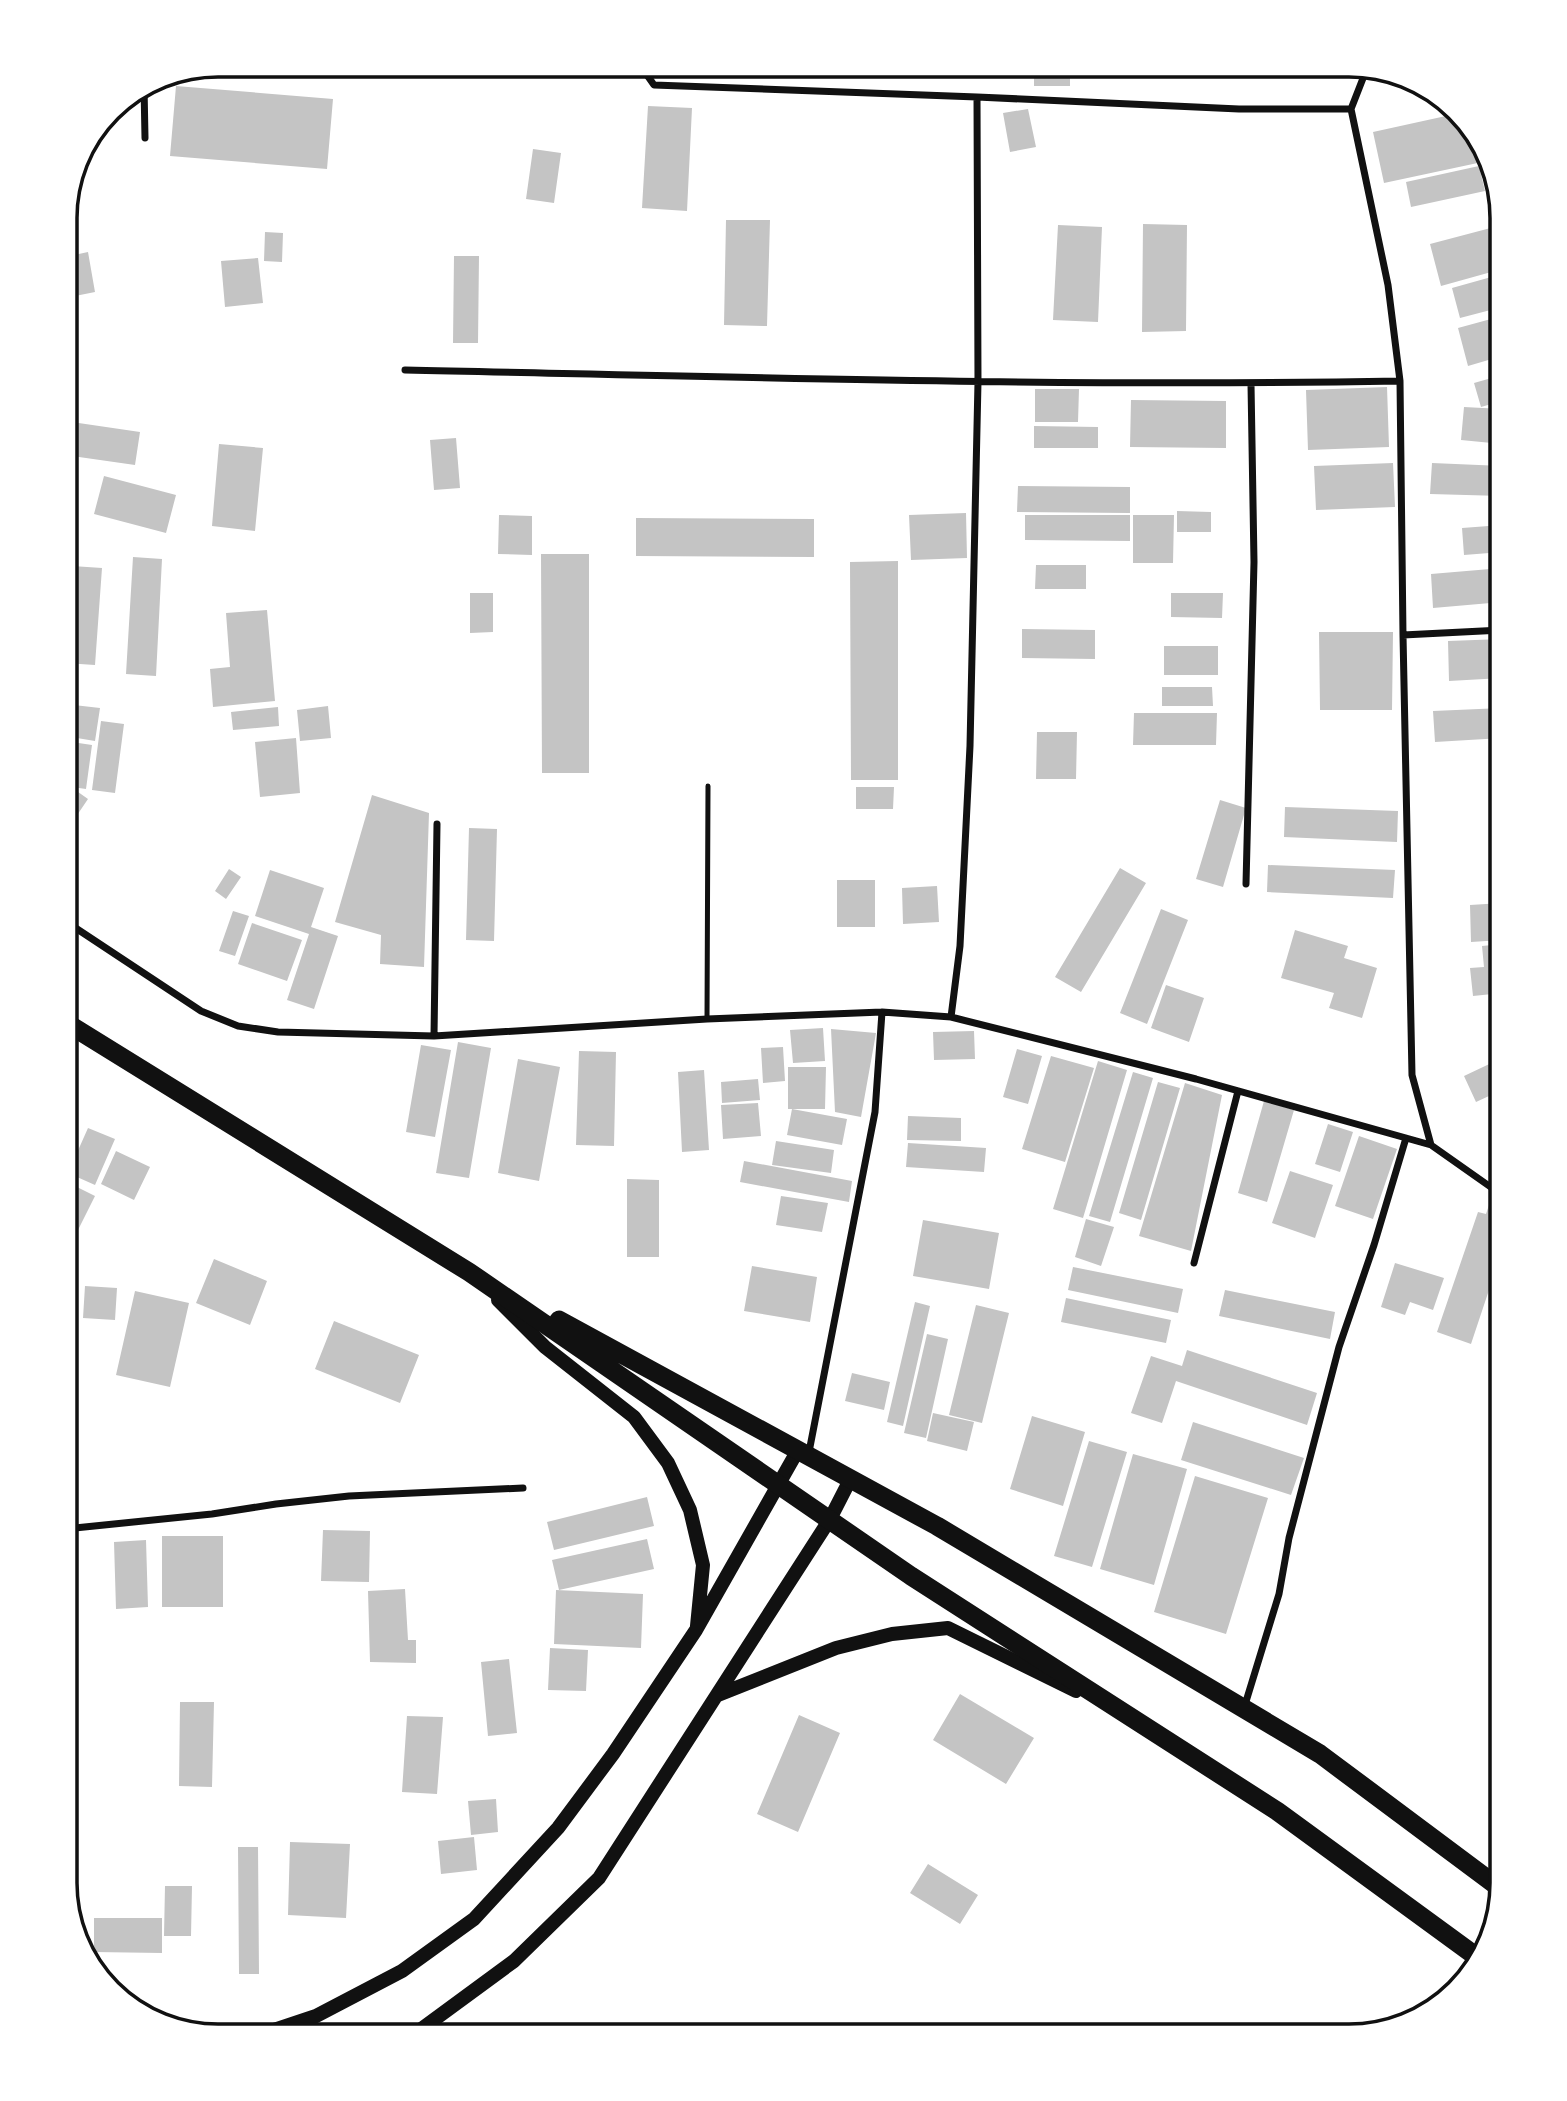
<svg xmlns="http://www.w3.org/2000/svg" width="1567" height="2101" viewBox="0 0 1567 2101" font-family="Ubuntu,sans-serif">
<rect width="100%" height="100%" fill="#fff"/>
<path fill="#c4c4c4" d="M1034,65h36v21h-36z
M176,86l157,13 -6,70 -157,-13z
M648,106l44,2 -5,103 -45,-3z
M1028,109l8,38 -26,5 -7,-39z
M1455,114l26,27 6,20 -103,22 -11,-51z
M533,149l28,4 -7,50 -28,-4z
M1479,166l6,25 -74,16 -5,-25z
M726,220h44l-3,106 -43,-1z
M1143,224l44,1 -1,106 -44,1z
M1058,225l44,2 -4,95 -45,-2z
M1502,225v44l-61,17 -11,-42z
M265,232l18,1 -1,29 -18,-1z
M88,252l7,40 -30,6v-41z
M454,256h25l-1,87h-25z
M258,258l5,45 -38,4 -4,-46z
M1502,274v33l-42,11 -8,-30z
M1502,316v40l-34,10 -10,-38z
M65,340h7l-1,52h-6z
M1502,375v26l-21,6 -7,-24z
M1387,387l2,60 -81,3 -2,-60z
M1035,389h44l-1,33h-43z
M1131,400l95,1v47l-96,-1z
M1464,407l38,2v35l-41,-4z
M65,421l75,11 -5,33 -70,-10z
M1034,426l64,1v21h-64z
M456,438l4,50 -26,2 -4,-50z
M219,444l44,4 -8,83 -43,-5z
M1393,463l2,44 -79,3 -2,-44z
M1432,463l70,3v30l-72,-2z
M104,476l72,19 -10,38 -72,-19z
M1018,486l112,1v26l-113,-1z
M1177,511l34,1v20h-34z
M966,513l1,45 -56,2 -2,-45z
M499,515l33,1v39l-34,-1z
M1025,515h105v26l-105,-1z
M1133,515h41l-1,48h-40z
M636,518l178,1v38l-178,-1z
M1502,525v27l-38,3 -2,-27z
M541,554h48v219h-47z
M133,557l29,2 -6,117 -30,-2z
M898,561v219h-47l-1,-218z
M1036,565h50v24h-51z
M72,566l30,2 -7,97 -30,-2z
M1502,568v34l-69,6 -2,-34z
M470,593h23v39l-23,1z
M1171,593h52l-1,25 -51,-1z
M267,610l8,91 -62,6 -3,-38 20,-2 -4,-54z
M1022,629l73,1v29l-73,-1z
M1319,632h74l-1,78h-72z
M1502,639v39l-53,3 -1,-40z
M1164,646h54v29h-54z
M1162,687h50l1,19h-51z
M65,704l35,4 -5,33 -30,-5z
M328,706l3,32 -31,3 -3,-31z
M278,707l1,19 -46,4 -2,-18z
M1502,708v30l-67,4 -2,-31z
M1134,713h83l-1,32h-83z
M101,721l23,3 -9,69 -23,-3z
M1037,732h40l-1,47h-40z
M296,738l4,55 -40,4 -5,-55z
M65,741l27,4 -6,44 -21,-3z
M71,787l17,12 -23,34v-37z
M856,787h38l-1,22h-37z
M372,795l57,18 -5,154 -44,-3 1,-29 -46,-13z
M1220,800l26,8 -23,79 -27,-8z
M1285,807l113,4 -1,31 -113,-5z
M469,828l28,1 -3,112 -28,-1z
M1268,865l127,5 -2,28 -126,-6z
M1120,868l26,15 -65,109 -26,-15z
M229,869l12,8 -15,22 -11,-8z
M270,870l54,18 -13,39 27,9 -24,73 -27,-9 22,-66 -54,-18z
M837,880h38v47h-38z
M937,886l2,36 -36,2 -1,-36z
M1502,903v37l-31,2 -1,-37z
M1161,909l27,11 -41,104 -27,-11z
M233,911l16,5 -14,40 -16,-5z
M252,923l50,17 -15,41 -49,-17z
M1295,930l53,16 -4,12 33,10 -15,50 -33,-10 5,-15 -53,-15z
M1502,944v49l-29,3 -3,-28 14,-1 -2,-21z
M1166,985l38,13 -15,44 -38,-14z
M823,1028l2,33 -32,2 -3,-33z
M831,1029l45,4 -15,84 -26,-5z
M974,1031l1,28 -41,1 -1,-28z
M458,1042l33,6 -22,130 -33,-5z
M421,1045l30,5 -16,87 -29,-5z
M783,1047l2,34 -22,2 -2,-35z
M1017,1049l25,7 -14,48 -25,-7z
M579,1051l37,1 -2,94 -38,-1z
M1051,1056l43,12 -29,94 -43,-13z
M1502,1058v32l-26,12 -12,-26z
M518,1059l42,8 -21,114 -41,-8z
M1098,1061l29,9 -44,148 -30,-9z
M788,1067h38l-1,42h-37z
M704,1070l5,80 -27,2 -4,-80z
M1133,1072l20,6 -43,144 -21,-6z
M758,1079l2,21 -38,3 -1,-21z
M1158,1082l22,6 -39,132 -22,-7z
M1185,1083l37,12 -31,156 -52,-15z
M1264,1101l30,9 -27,92 -29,-9z
M758,1103l3,33 -38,3 -2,-34z
M792,1109l55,10 -5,26 -55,-10z
M908,1116l53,2v23l-54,-1z
M1328,1124l25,8 -13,40 -25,-8z
M88,1128l27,11 -20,46 -27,-12z
M1359,1136l38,13 -24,70 -38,-13z
M776,1141l58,9 -3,23 -59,-8z
M908,1143l78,5 -2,24 -78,-5z
M116,1151l34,16 -16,33 -33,-16z
M744,1161l108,20 -3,21 -109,-20z
M1290,1171l43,14 -18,53 -43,-15z
M627,1179l32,1v77h-32z
M65,1181l30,15 -24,48 -6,-3z
M781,1196l47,7 -6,29 -46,-7z
M1489,1205l13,4v42l-31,93 -34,-12 41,-120 8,2z
M1086,1219l28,8 -13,39 -26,-9z
M923,1220l76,13 -10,56 -76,-13z
M214,1259l53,22 -17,44 -54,-22z
M1395,1263l49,15 -11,32 -23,-8 -5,13 -24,-8z
M752,1266l65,11 -7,45 -66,-11z
M1073,1267l110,22 -5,24 -110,-23z
M85,1286l32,2 -2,32 -32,-2z
M1225,1290l110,22 -5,27 -111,-23z
M135,1291l54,12 -19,84 -54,-12z
M1066,1298l105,22 -5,23 -105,-21z
M915,1302l15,4 -27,120 -16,-4z
M976,1305l33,8 -27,110 -33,-8z
M334,1321l85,34 -19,48 -85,-34z
M927,1334l21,5 -22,99 -22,-5z
M1187,1350l130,43 -10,32 -131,-44 -14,42 -31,-10 20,-57 31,10z
M852,1373l38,9 -6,28 -39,-9z
M933,1413l41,9 -7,29 -40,-10z
M1032,1416l53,16 -22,74 -53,-17z
M1193,1422l111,36 -13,37 -110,-35z
M1089,1441l38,11 -35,115 -38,-11z
M1133,1454l54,15 -33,116 -54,-16z
M1195,1476l73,22 -42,136 -72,-22z
M647,1497l7,29 -100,24 -7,-28z
M323,1530l47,1 -1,51 -48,-1z
M162,1536h61v71h-61z
M647,1539l7,30 -95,21 -7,-30z
M146,1540l2,67 -32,2 -2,-67z
M405,1589l3,51h8v23l-46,-1 -2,-71z
M556,1590l87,4 -2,54 -87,-4z
M550,1648l38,2 -2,41 -38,-1z
M509,1659l8,74 -29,3 -7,-74z
M960,1694l74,44 -28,46 -73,-44z
M180,1702h34l-2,85 -33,-1z
M799,1715l41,18 -42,99 -41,-18z
M407,1716l36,1 -6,77 -35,-2z
M496,1799l2,33 -27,3 -3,-34z
M474,1837l3,33 -36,4 -3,-33z
M290,1842l60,2 -4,74 -58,-3z
M238,1847h20l1,127h-20z
M928,1864l50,31 -18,29 -50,-31z
M165,1886h27l-1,50h-27z
M94,1918h68v35l-68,-1z"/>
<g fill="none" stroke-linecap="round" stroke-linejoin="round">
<path stroke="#111" stroke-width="5" d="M707,1019l1,-233"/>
<path stroke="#111" stroke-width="7" d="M640,65l14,20 323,12 262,12h112
M1367,68l-16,41 37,176 12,96 3,254 9,440 19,70 71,50
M144,86l1,52
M405,370c332,7 663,17 995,11
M1403,635l99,-5
M1246,884l8,-322 -3,-178
M65,921l136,90 37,15 40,6 156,4 273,-17 175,-7 69,5 245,62 235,66
M951,1017l9,-71 10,-200 8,-364 -1,-285
M434,1036l3,-212
M1194,1263l44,-172
M809,1452l66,-340 7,-100
M65,1529l147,-15 64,-10 73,-8 174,-8
M1244,1708l35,-114 10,-56 50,-191 35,-102 32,-107"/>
<path stroke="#111" stroke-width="14" d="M498,1300l47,47 89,70 34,46 22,47 13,55 -6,61
M718,1695l118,-47 56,-14 56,-6 128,63
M256,2036l60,-20 86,-45 72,-52 84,-91 55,-74 83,-124 102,-180
M412,2036l102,-75 85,-83 231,-359 21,-41"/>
<path stroke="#111" stroke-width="19" d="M65,1022l404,250 442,304 366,235 204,149
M559,1320l378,206 383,228 181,135"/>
</g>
<path d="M0 0H1567V2101H0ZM218 77H1349A141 141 0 0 1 1490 218V1883A141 141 0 0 1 1349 2024H218A141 141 0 0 1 77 1883V218A141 141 0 0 1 218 77Z" fill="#fff" fill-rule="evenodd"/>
<path fill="none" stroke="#111" stroke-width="3.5" d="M218 77H1349A141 141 0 0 1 1490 218V1883A141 141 0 0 1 1349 2024H218A141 141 0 0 1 77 1883V218A141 141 0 0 1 218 77Z"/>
</svg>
